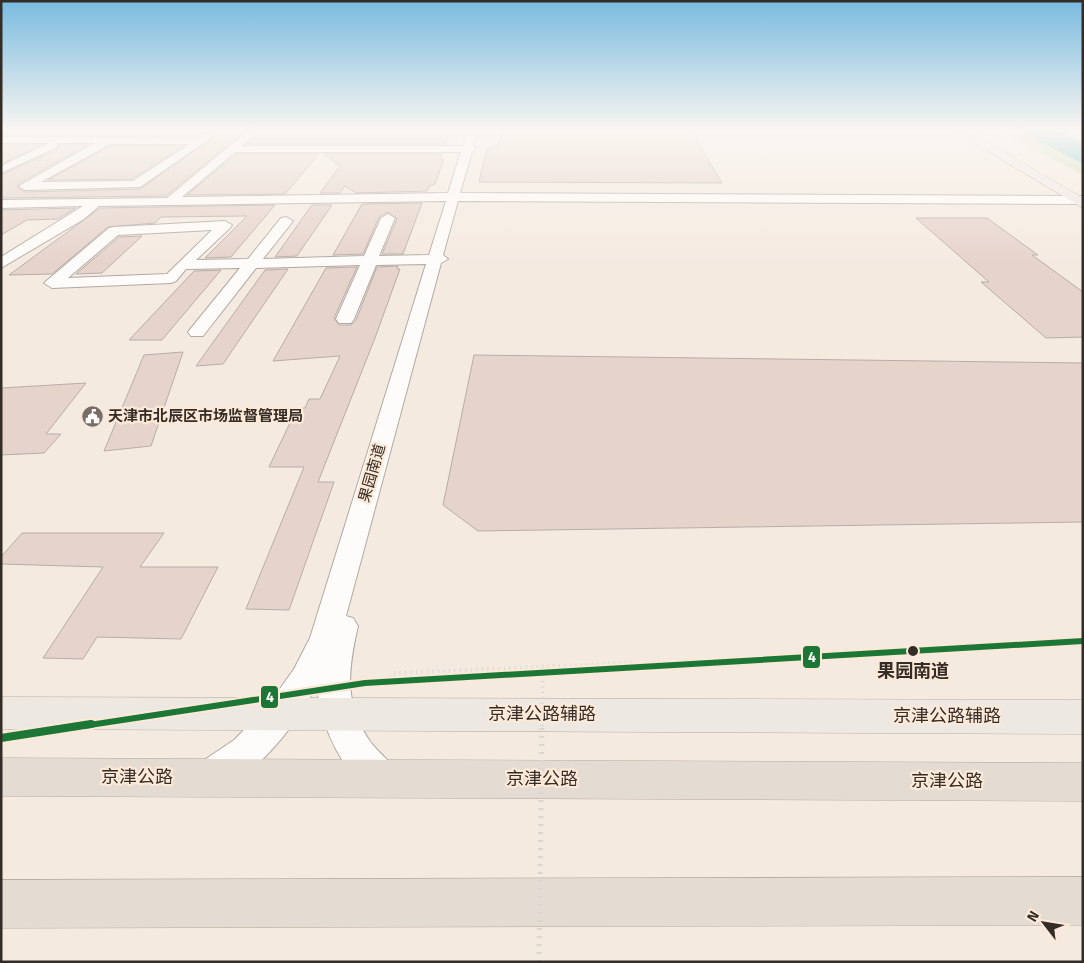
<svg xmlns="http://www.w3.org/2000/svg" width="1084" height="963" viewBox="0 0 1084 963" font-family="'Fira Sans','Noto Sans SC',sans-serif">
<rect width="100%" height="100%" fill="#f5eae0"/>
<path fill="#d2dec2" d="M998,130h19l66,34v11z"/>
<path fill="#74c6d5" d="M1017,130h39l27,12v22z"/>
<path fill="#e6d3cb" stroke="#b7aea7" d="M1,130h207l-10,6 -197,-1z
M224,130h22l-80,66 -165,2v-23l57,-26 1,-4h29l-70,39v4l7,4 115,-3z
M262,130h18l-3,3 14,2h94l5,-1 3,-4h58l-6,14h-198z
M503,130l188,1 31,52 -243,-1 8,-34 11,-3z
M1,145h40l-40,19z
M110,146h74l-52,33 -84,1z
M236,154h83l-34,40 -98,1z
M324,154h118l-3,5h5l-9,25 -6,2 -2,5 -71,2 -11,-7 -5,7h-20l20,-27z
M422,203l-19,51h-21l15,-35 -10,-7 -8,5 -16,37 -30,1 29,-51z
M275,205l-44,52 -26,1 42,-42 -86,1 -6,6 -47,4 -56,47 -43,1 91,-67z
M312,205h20l-35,51 -22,1z
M76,208l-18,11 -31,1 -26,15v-25z
M916,218h71l51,37h-6l51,37v45l-37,1 -65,-56h8z
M142,236l-40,37 -26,1 43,-37z
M398,266l-1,3h3l-25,69 -57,144h16l-45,128 -43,-1 58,-142h-35l28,-59h8l4,-9h11l20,-43 -67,5 53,-93 31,-1 -23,51 5,7h12l5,-5 21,-53z
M288,269l-65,95 -27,2 69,-96z
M221,270l-59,70h-33l65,-69z
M183,352l-32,94 -47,5 40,-96z
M474,355l609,8v159l-605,9 -35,-26z
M86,383l-40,51h15l-17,19 -43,2v-67z
M22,533h142l-24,34h78l-37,72 -84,-2 -14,22 -40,-1 60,-91 -102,-3v-7z"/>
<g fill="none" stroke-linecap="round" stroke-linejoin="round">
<defs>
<path id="minor" d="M211,130h11l-82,57 -115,3 -6,-4 76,-43h-38v4l-56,26v-7l48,-23h-48v-6l198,1zM110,144h80l-57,37 -92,1z
M249,130h11l-18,16h221l5,-16h10l-5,16 3,3 -4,3 -12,41 623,3v8l-625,-3 -15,54 5,4 -7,4 -95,353 7,2 5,8c-10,44 -15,79 14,118 10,12 22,20 29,35l-5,12 -13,5c-40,-16 -63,-71 -66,-111 -24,44 -59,90 -107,109l-13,-5 -5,-12 5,-12 37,-25 33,-33 27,-38 16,-31 116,-374 -50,1 -22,54 -3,4h-12l-3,-4 24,-54 -104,3 -53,68h-12l-3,-4 52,-64 -54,1 -10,12 -5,2 -119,5 -8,-5 65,-55 5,-1 111,-6 7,4 -2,3 -34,32 52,-1 33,-41 5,-1 7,4 -30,38 101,-3 17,-38 7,-4 7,4 -16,38 50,-1 17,-54 -347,5 -15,13 -83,49v-11l82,-51 -82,2v-8l166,-2zM235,152h226l-13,41 -266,4zM212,230l-45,44 -99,4 50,-43z
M286,130h104l-5,3h-94z"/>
<path id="major" d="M952,130h14l117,68v10z
M1,697l1082,3v34l-1082,-5z"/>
<path id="highway" d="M1,758l1082,5v38l-1082,-5z
M1083,877v48l-1082,3v-48z"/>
</defs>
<use href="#minor" stroke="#b1a9a2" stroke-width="2"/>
<use href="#major" stroke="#b8ab9e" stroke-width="1"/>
<use href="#highway" stroke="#b8ab9e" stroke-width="1"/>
<path stroke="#dad6d4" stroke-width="4" stroke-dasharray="1 4.5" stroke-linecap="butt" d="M394,673l239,-10"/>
<use href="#minor" fill="#fefcfa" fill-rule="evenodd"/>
<use href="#major" fill="#eee8e3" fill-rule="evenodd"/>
<use href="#highway" fill="#e4dcd2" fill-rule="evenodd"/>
<path stroke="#dad6d4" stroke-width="4" stroke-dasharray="1 4.5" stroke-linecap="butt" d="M542,726l1,-59"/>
<path stroke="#dad6d4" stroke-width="5" stroke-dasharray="2 6" stroke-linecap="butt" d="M539,962l3,-238"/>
<defs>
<path id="metro-1-far1" d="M83,726l282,-43 718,-42"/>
<path id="metro-1" d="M1,738l90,-14"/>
</defs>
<use href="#metro-1-far1" stroke="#fde9d8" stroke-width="10"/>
<use href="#metro-1" stroke="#fde9d8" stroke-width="12"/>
<use href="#metro-1-far1" stroke="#1c7736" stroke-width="6"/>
<use href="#metro-1" stroke="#1c7736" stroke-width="8"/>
</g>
<linearGradient id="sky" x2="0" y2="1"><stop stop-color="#79bbe0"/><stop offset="0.49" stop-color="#faf6f1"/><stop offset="1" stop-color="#faf6f1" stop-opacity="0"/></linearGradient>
<rect width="1084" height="265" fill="url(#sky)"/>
<defs>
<symbol id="civic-disc" viewBox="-11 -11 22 22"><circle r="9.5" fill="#786e67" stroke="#fde9d8"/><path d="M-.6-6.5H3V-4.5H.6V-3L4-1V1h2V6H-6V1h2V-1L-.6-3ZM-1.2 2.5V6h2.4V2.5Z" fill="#fff"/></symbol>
</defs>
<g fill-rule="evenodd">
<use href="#civic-disc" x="80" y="404" width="25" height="25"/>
</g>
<circle fill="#342c26" stroke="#fde9d8" stroke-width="2" cx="913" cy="651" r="6"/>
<g text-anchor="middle" stroke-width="4.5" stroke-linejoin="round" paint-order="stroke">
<g font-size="15" font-weight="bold" fill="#342c26" stroke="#fde9d8" text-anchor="start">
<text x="108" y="421">天津市北辰区市场监督管理局</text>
</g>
<g font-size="15" fill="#342c26" stroke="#fde9d8">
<text transform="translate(372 473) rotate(-74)" y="5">果园南道</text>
</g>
<g font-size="18" font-weight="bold" fill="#342c26" stroke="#fde9d8">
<text x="913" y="677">果园南道</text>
</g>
<g font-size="18" fill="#342c26" stroke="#fde9d8">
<text x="542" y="720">京津公路辅路</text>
<text x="947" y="722">京津公路辅路</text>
<text x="137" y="783">京津公路</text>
<text x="542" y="785">京津公路</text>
<text x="947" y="787">京津公路</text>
</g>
</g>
<g stroke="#fde9d8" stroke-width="2">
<rect x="802" y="645" width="19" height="24" rx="5" fill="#1c7736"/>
<rect x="260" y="685" width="19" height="24" rx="5" fill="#1c7736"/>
</g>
<g font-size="14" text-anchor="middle" font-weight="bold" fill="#fff">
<text x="812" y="662">4</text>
<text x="270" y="702">4</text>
</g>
<rect width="1084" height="963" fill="none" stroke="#342c26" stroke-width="5"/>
<g transform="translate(1044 923) rotate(301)" stroke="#fde9d8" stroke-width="4" paint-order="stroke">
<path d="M0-4L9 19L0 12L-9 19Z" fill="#342c26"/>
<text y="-8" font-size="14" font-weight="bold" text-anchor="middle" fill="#342c26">N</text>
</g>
</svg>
